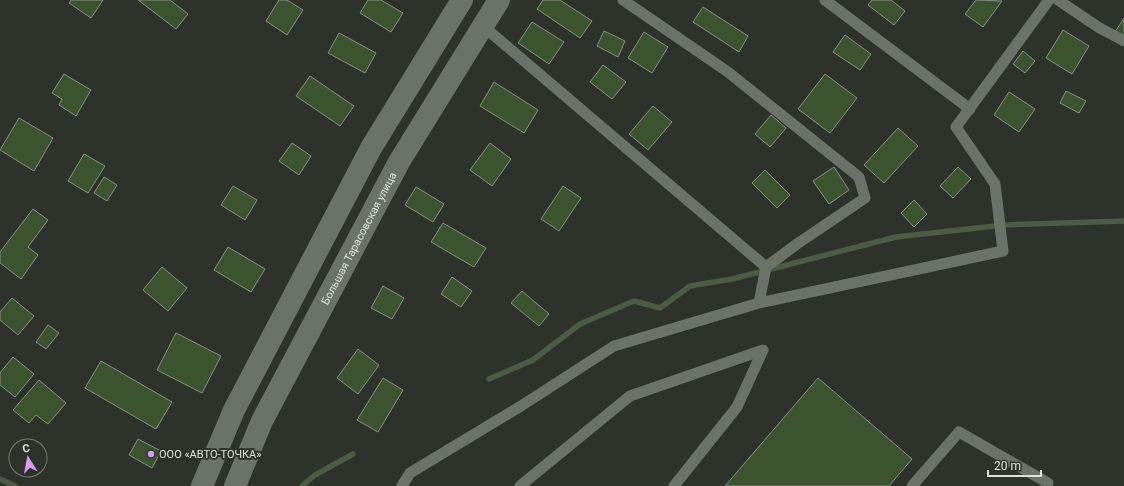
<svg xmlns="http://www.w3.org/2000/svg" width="1124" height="486" viewBox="0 0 1124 486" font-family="Roboto,sans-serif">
<rect width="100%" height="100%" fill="#2d332a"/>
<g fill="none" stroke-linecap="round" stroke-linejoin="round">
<path stroke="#4c5c44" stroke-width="5.5" d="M489,379l44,-19 47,-36 54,-23 26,7 30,-22 42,-7 164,-42 108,-12 120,-4
M0,479l15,7
M302,486l13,-11 38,-21"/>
</g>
<path fill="#3b532f" stroke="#889085" d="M71,0h32l-12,18 -22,-15z
M138,0h32l18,14 -12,15z
M279,0h8l16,10 -16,25 -21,-14z
M368,0h13l22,13 -12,19 -31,-19z
M543,0h17l32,21 -12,17 -43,-29z
M872,0h19l14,11 -11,14 -26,-20z
M976,0l26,1 -19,26 -18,-13z
M703,7l45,29 -9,16 -46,-30z
M1124,18v19l-9,-5z
M532,22l32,20 -15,22 -31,-21z
M1063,30l26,16 -17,28 -26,-16z
M604,31l21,10 -7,16 -21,-11z
M644,32l24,15 -16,26 -24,-15z
M339,33l37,20 -11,20 -37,-20z
M845,35l26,19 -11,16 -27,-18z
M1023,51l12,10 -10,12 -12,-9z
M603,65l23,17 -14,17 -22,-17z
M64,74l27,16 -15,26 -17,-11 3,-6 -10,-6z
M825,74l32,24 -27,35 -32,-24z
M310,76l44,30 -14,20 -44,-30z
M494,82l44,28 -14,23 -44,-27z
M1066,91l20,10 -7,12 -19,-10z
M1009,92l26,17 -16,23 -25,-17z
M653,106l19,16 -24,28 -19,-16z
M771,115l15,13 -16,19 -15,-13z
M19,118l34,20 -19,33 -34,-21z
M898,128l20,18 -34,37 -20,-18z
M292,143l19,13 -12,19 -20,-14z
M490,143l21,16 -19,27 -22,-16z
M84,154l21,12 -17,27 -20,-12z
M834,167l15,23 -20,14 -16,-23z
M958,167l13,12 -18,19 -13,-12z
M765,170l25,25 -13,13 -25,-25z
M104,177l13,8 -10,16 -13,-8z
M233,186l24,14 -12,20 -24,-15z
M563,186l18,12 -22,33 -18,-12z
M416,187l28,17 -11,18 -28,-17z
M914,200l13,14 -13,13 -13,-14z
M33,209l15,11 -20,27 10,8 -17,24 -21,-16v-11z
M443,223l43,25 -12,19 -43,-25z
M228,247l37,22 -14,23 -37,-22z
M162,267l25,21 -19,23 -25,-21z
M452,277l20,14 -11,16 -20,-13z
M383,286l21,12 -12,21 -21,-11z
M522,291l27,23 -10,12 -28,-23z
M12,298l22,18 -16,19 -18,-15v-8z
M48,325l11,8 -13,16 -10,-7z
M176,333l45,23 -19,37 -45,-23z
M358,349l21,16 -21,29 -21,-16z
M13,357l21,17 -19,23 -15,-12v-12z
M101,361l71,41 -16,27 -71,-41z
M383,378l20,12 -25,42 -21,-12z
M818,378l94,81 -23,27h-164z
M39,380l27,23 -18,21 -12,-9 -7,8 -16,-13z
M138,439l23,12 -9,17 -23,-13z"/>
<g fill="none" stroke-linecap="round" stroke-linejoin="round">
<path stroke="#6b7268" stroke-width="11" d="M623,0l105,72 131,105 6,21 -68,46 -31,23 -7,36
M825,0l145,109
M1058,0l40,27 26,14
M483,26l283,241
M402,486l8,-13 111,-67 93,-60 145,-43 244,-52 -8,-67 -39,-57 93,-127
M520,486l110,-90 133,-46 -26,57 -63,79
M912,486l47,-54 89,51 -1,3"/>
<g stroke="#6b7268" stroke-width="22">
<path d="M202,486l32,-76 137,-262 91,-148"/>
<path id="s1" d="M235,486l27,-65 137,-259 100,-162"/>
</g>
</g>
<circle fill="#db99f5" stroke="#2d332a" stroke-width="1.5" cx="151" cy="454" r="4"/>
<g text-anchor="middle" stroke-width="4" stroke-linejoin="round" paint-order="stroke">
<g font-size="11" fill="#dfe3de" stroke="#2d332a">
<text dy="4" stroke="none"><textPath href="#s1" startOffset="277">Большая Тарасовская улица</textPath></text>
</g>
<g font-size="11" fill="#dfe3de" stroke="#2d332a" text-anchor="start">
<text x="159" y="458">ООО «АВТО-ТОЧКА»</text>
</g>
</g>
<g transform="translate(28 458) rotate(349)"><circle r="19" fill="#2d332a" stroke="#747972"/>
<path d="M0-3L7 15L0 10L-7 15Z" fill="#db99f5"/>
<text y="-6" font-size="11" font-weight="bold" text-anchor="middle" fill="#dfe3de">С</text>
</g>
<path d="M988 470v6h53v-6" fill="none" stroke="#dfe3de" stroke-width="2"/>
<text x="994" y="470" font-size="12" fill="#dfe3de" stroke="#2d332a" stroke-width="3" paint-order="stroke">20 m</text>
</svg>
